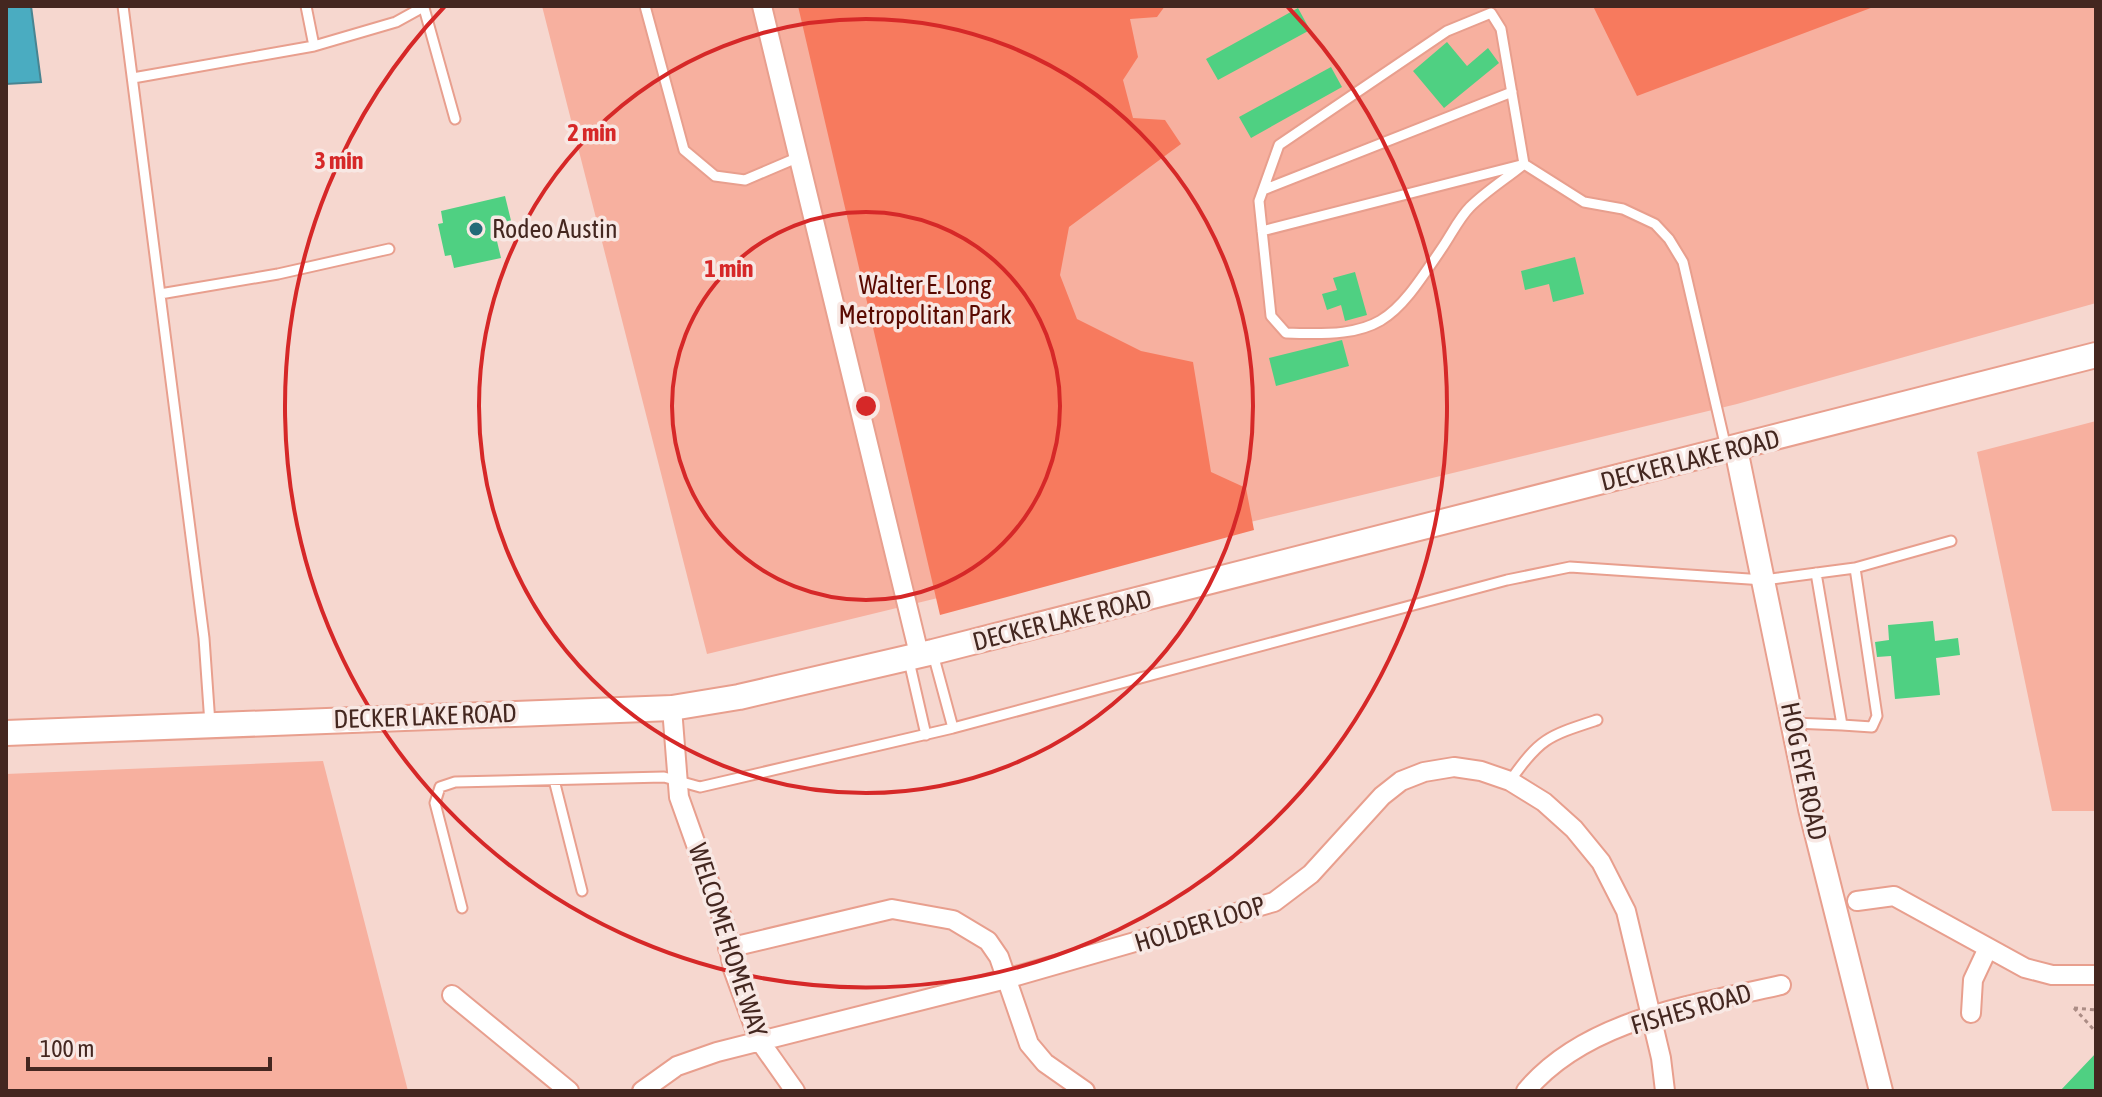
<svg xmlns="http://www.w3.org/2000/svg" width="2102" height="1097" viewBox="0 0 2102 1097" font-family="'Asap Condensed',sans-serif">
<rect width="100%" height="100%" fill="#f6d7cf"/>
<path fill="#f7b09f" d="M542,6h1554v297l-359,101 -1030,250z
M2096,421v390h-44l-75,-359z
M323,761l85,330h-402v-317z"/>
<path fill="#f77a5e" d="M798,6h367l-8,11 -27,2 8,38 -15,23 10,38 32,2 16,24 -112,83 -9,48 17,44 64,32 52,11 18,110 35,16 8,42 -314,85z
M1593,6h283l-239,90z"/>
<path fill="#4aacc1" stroke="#488491" stroke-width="2" d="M6,6h25l10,76 -35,2z"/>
<path fill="#4fd082" d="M1298,8l12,22 -92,50 -12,-21z
M1447,42l20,24 21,-18 11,15 -55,45 -31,-37z
M1331,67l11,20 -91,51 -12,-21z
M505,196l9,37 -18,4 5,21 -47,10 -3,-13 -6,1 -7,-32 5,-1 -2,-12z
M1575,257l9,37 -31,8 -4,-18 -24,6 -4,-19z
M1355,272l12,43 -22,6 -4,-16 -14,5 -5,-16 15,-4 -4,-12z
M1342,340l7,26 -73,20 -7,-28z
M1933,621l2,20 23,-3 2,17 -24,3 4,37 -45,4 -4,-43 -14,1 -2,-15 14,-2 -1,-15z
M2096,1053v38h-36z"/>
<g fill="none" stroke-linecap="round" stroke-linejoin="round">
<defs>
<path id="service" d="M123,6l81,632 6,86
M645,6l39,144 31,26 30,4 54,-23
M424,8l31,111
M314,46l82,-24 29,-16
M133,78l181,-32 -8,-40
M1524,164c-17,14 -38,27 -54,43 -11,11 -19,28 -28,41 -51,76 -61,89 -156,85l-15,-17 -12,-115 20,-56 168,-114 44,-18 10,16 23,135 60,38 39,7 32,15 14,15 14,23 43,186
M1263,190l249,-98
M1262,231l259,-66
M160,294l118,-20 111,-25
M1855,568l96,-27
M933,654l20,74
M909,661l17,74
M1793,723l49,2 -26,-152
M554,780l28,111
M1510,781c30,-43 38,-45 87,-61
M462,908l-27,-105 5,-16 15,-5 209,-5 36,10 253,-59 554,-148 63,-13 194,13 91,-12 22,148 -5,11 -30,-2"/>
<path id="minor" d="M762,6l157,648
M672,708l7,89 46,129 8,43 26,71 36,51
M1857,901l37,-5 131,72 27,7h44
M728,948l164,-39 61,11 35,21 11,16 30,87 16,19 40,28
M452,995l117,96
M1971,1013l2,-33 15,-32
M642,1091l35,-25 40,-14 289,-73 268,-77 37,-28 71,-78 19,-15 23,-9 30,-5 27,4 29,10 34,21 30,27 27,33 25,49 35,147 4,33
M1526,1091c60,-72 168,-86 255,-106"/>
<path id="tertiary" d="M1736,449l74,360 71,282"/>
<path id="secondary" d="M6,733l666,-25 67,-11 194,-45 1163,-297"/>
</defs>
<use href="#service" stroke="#e89f8e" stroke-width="13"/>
<use href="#minor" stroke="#e89f8e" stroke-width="22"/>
<use href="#tertiary" stroke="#e89f8e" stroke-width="26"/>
<use href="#secondary" stroke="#e89f8e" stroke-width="28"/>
<path stroke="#ab8c85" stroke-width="3" stroke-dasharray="4 4" stroke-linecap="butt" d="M2074,1008l22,24
M2074,1008l22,2"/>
<use href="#service" stroke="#fff" stroke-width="9"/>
<use href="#minor" stroke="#fff" stroke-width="18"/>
<use href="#tertiary" stroke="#fff" stroke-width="22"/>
<use href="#secondary" stroke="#fff" stroke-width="24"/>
</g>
<g fill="none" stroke="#d62828" stroke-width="4">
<circle cx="866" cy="406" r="194"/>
<circle cx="866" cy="406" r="387"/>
<path d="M1287 6A581 581 0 1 1 445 6"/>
</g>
<circle fill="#236a78" stroke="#f8e8e4" stroke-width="3" cx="476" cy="229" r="8"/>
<g text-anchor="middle" stroke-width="7" stroke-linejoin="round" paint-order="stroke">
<g font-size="26" fill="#442720" stroke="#f8e8e4" text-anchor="start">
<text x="492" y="238">Rodeo Austin</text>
</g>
<g font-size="26" fill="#590900" stroke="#f8e8e4">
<text x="925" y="294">Walter E. Long<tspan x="925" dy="30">Metropolitan Park</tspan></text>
</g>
<g font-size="26" fill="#442720" stroke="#f8e8e4">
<text transform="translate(1690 460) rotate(-14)" y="9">DECKER LAKE ROAD</text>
<text transform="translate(1062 620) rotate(-14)" y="9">DECKER LAKE ROAD</text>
<text transform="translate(425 716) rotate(-2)" y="9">DECKER LAKE ROAD</text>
<text transform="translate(1804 771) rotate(78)" y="9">HOG EYE ROAD</text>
<text transform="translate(1200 924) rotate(-17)" y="9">HOLDER LOOP</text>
<text transform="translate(728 940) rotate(72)" y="9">WELCOME HOME WAY</text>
<text transform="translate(1691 1009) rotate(-16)" y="9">FISHES ROAD</text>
</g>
</g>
<circle cx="866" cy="406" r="12" fill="#d62828" stroke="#f8e8e4" stroke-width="4"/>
<g font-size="24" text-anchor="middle" font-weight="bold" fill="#d62828" stroke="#f8e8e4" stroke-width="7" stroke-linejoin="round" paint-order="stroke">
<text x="592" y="141">2 min</text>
<text x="339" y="169">3 min</text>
<text x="729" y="277">1 min</text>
</g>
<rect width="2102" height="1097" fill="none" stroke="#442720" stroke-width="16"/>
<path d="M28 1057v12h242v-12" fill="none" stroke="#442720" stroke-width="4"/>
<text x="40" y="1057" font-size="24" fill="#442720" stroke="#f8e8e4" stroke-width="6" paint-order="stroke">100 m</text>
</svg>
